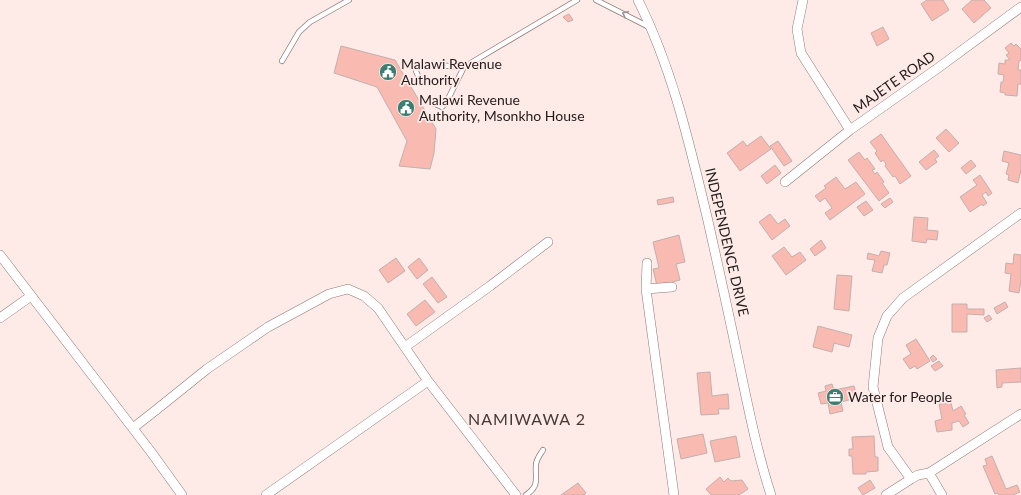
<svg xmlns="http://www.w3.org/2000/svg" width="1021" height="495" viewBox="0 0 1021 495" font-family="Lato,sans-serif">
<rect width="100%" height="100%" fill="#feebe8"/>
<path fill="#f8bab1" stroke="#c2b0ad" d="M927,0h16l6,10 -17,11 -11,-17z
M972,0h12l7,8 -17,15 -12,-14z
M569,14l4,6 -5,2 -5,-5z
M883,27l6,12 -12,7 -6,-13z
M1011,43l3,3 2,-2 5,5v11l-2,1 -1,9h3v14h-3l-1,12 -12,-1v-2l-5,-1 1,-10h2l1,-7 -6,-1 1,-11 6,1v-4h5l-4,-5 3,-2 -4,-5z
M341,46l54,14 41,69 -2,24 -4,16 -31,-3 8,-25 -30,-54 -43,-14z
M946,129l13,14 -10,9 -13,-14z
M881,134l30,42 -11,8 -5,-8 -2,1 -8,-11 1,-2 -3,-4 -2,2 -6,-9 2,-2 -7,-9z
M761,136l10,13 -31,22 -13,-18 16,-12 4,5z
M778,141l14,20 -8,5 -14,-20z
M934,150l5,6 -4,3 2,3 -11,8 -7,-8z
M1004,151l17,4v15l-3,13 -10,-3 1,-5 -3,-1 3,-11 -7,-2z
M859,152l6,8 2,-2 8,11 -3,1 3,4 2,-2 7,10 -2,1 7,10 -10,8 -31,-41z
M971,160l5,6 -10,8 -5,-6z
M775,165l6,8 -14,11 -6,-8z
M980,175l12,18 -4,3 -2,-4 -4,3 5,8 -4,3 -1,-2 -12,8 -10,-15 17,-12 -4,-5z
M836,177l9,12 11,-7 9,12 -35,26 -5,-7 7,-5 -7,-10 -5,4 -5,-6 11,-8 -2,-2z
M673,197l1,5 -16,3 -1,-5z
M890,198l3,4 -8,6 -4,-4z
M866,201l7,9 -9,6 -7,-9z
M770,214l8,10 7,-5 5,7 -18,14 -13,-18z
M914,217l14,1 -1,12 11,1 -1,9 -10,-1 -1,4 -14,-2z
M679,235l6,27 -9,2 4,16 -23,6 -4,-17 6,-1 -6,-26z
M821,240l5,8 -11,8 -5,-7z
M784,247l8,10 8,-5 6,8 -20,15 -14,-19z
M881,251l9,2 -3,12h-3l-2,8 -10,-2 3,-11 -8,-1 1,-6 11,3z
M1014,254l7,1v26l-2,12 -10,-2 2,-17 -6,-1 1,-10 7,1z
M396,258l9,13 -17,12 -9,-13z
M419,258l9,12 -11,9 -9,-12z
M837,275l15,1 -3,35 -15,-2z
M432,277l15,20 -9,6 -15,-19z
M425,300l10,12 -19,14 -9,-12z
M1005,302l3,5 -11,7 -3,-6z
M952,304h15v5h17v6l-17,-1v18h-15z
M989,315l3,4 -5,3 -3,-4z
M818,326l34,9 -3,12 -15,-4 -2,9 -19,-5z
M916,339l14,22 -13,8 -2,-3 -5,3 -7,-10 8,-5 -5,-9z
M933,355l4,4 -4,3 -3,-4z
M939,361l4,5 -8,5 -4,-5z
M1021,368v14l-19,1v4l-5,1 -1,-18z
M710,372l2,24 16,-2 1,15h-11l1,5 -18,1 -4,-42z
M832,384l2,6 20,-4 3,12 -16,4 2,9 -13,3 -2,-11 -7,1 -3,-11 8,-2 -1,-5z
M951,403l2,8 8,-5 5,8 -2,1 5,8 -6,4 -4,-6 -7,2v7l-15,2 -2,-11 7,-2 -3,-15z
M703,434l4,19 -26,6 -4,-20z
M736,436l4,21 -25,5 -5,-21z
M874,436l1,21h3v14l-12,1v2h-13l-1,-18h-3v-7h4l-1,-12z
M992,456l14,33 11,-4 3,7 -7,3h-14l-1,-2 -3,1 -12,-28 4,-1 -2,-6z
M720,477l4,5 4,-4 3,3 11,-1 6,9 -9,6h-28l-5,-6z
M870,480l5,8 -12,7 -5,-7z
M578,483l8,10 -2,2h-23z"/>
<g fill="none" stroke-linecap="round" stroke-linejoin="round">
<defs>
<path id="service" d="M596,0l53,27
M282,61l17,-29 11,-10 39,-22
M464,67l113,-67
M420,81l-4,-10 1,-5 5,-2 42,3 -18,36 -4,4 -9,-4
M526,495c14,-10 9,-15 10,-30 0,-6 4,-10 7,-15"/>
<path id="minor" d="M638,0c35,70 52,146 70,221 10,45 20,89 29,133 10,47 19,95 34,141
M803,0l-6,29 4,24 49,77
M785,182l65,-52 88,-62 83,-61
M1021,213l-118,85 -16,18 -9,22 -5,49 15,60 23,32 7,-4 11,-2 92,-59
M0,255l151,197 31,43
M647,263l-1,26 26,-2
M646,289l28,206
M0,318l31,-22
M405,347l85,-61 58,-44
M133,428l23,-18 51,-41 61,-42 61,-33 19,-5 16,7 14,12 50,73
M929,473l13,22
M266,495l162,-114 88,114
M886,495l25,-16"/>
</defs>
<use href="#service" stroke="#8b7b78" stroke-width="6"/>
<use href="#minor" stroke="#8b7b78" stroke-width="10"/>
<use href="#service" stroke="#fff" stroke-width="4.5"/>
<use href="#minor" stroke="#fff" stroke-width="9"/>
</g>
<defs><path id="oneway-chevron" d="M-2-3.5L2.5 0L-2 3.5" fill="none" stroke-width="1.6" stroke-linecap="round" stroke-linejoin="round"/></defs>
<use stroke="#9b9898" href="#oneway-chevron" transform="translate(625 14) rotate(-152)"/>
<defs>
<symbol id="civic-disc" viewBox="-11 -11 22 22"><circle r="9.5" fill="#3b7e71" stroke="#feebe8"/><path d="M-.6-6.5H3V-4.5H.6V-3L4-1V1h2V6H-6V1h2V-1L-.6-3ZM-1.2 2.5V6h2.4V2.5Z" fill="#fff"/></symbol>
<symbol id="office-disc" viewBox="-11 -11 22 22"><circle r="9.5" fill="#3b7e71" stroke="#feebe8"/><path d="M-6-3h4V-5.5h4V-3h4V5H-6ZM-1-4.5V-3h2v-1.5ZM-6 0V1H6V0Z" fill="#fff"/></symbol>
</defs>
<g fill-rule="evenodd">
<use href="#civic-disc" x="378" y="62" width="20" height="20"/>
<use href="#civic-disc" x="396" y="98" width="20" height="20"/>
<use href="#office-disc" x="825" y="387" width="20" height="20"/>
</g>
<g text-anchor="middle" stroke-width="3.5" stroke-linejoin="round" paint-order="stroke">
<g font-size="14" fill="#211b1a" stroke="#feebe8" text-anchor="start">
<text x="401" y="69">Malawi Revenue<tspan x="401" dy="16">Authority</tspan></text>
<text x="419" y="105">Malawi Revenue<tspan x="419" dy="16">Authority, Msonkho House</tspan></text>
<text x="848" y="402">Water for People</text>
</g>
<g font-size="14" fill="#211b1a" stroke="#feebe8">
<text transform="translate(894 82) rotate(-35)" y="5">MAJETE ROAD</text>
<text transform="translate(727 242) rotate(77)" y="5">INDEPENDENCE DRIVE</text>
</g>
<g font-size="16" letter-spacing="1" fill="#473836" stroke="#feebe8">
<text x="527" y="425">NAMIWAWA 2</text>
</g>
</g>
</svg>
